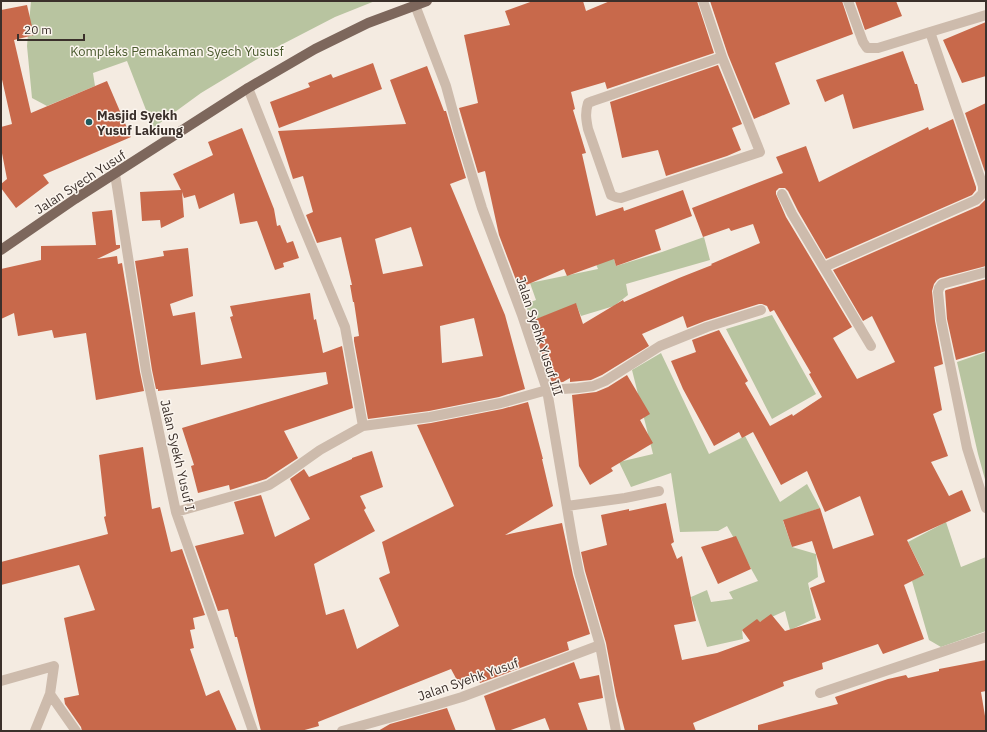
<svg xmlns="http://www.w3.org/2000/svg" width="987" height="732" viewBox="0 0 987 732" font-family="'IBM Plex Sans',sans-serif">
<rect width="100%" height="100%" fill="#f4ebe1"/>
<path fill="#b8c4a0" d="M31,1h344l-40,16 -56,29 -78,47 -48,35 -26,-67 -34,12 2,13 -48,20 -15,-8 -5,-52z
M606,234l10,32 46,-14 42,-15 6,23 -84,24 2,11 -14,11 -33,10 -5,-12 -44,17 -7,-17 11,-4 -6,-17 68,-14 -13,-32z
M772,315l44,79 -44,25 -46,-90z
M986,352v131l-8,-29 -21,-92z
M661,353l48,101 36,-18 35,66 27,-18 13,24 -37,13 9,26 24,7 2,23 -10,6 8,35 -26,12 -5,-19 -43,19 1,9 -36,8 -16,-50 16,-7 4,12 22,-3 -4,-7 29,-11 -31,-55 -9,5 -38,1 -9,-59 -40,14 -12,-25 34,-8 -21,-84z
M946,522l15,45 25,-10v74l-45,16 -12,-7 -17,-59 12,-7 -16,-32z"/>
<path fill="#c8694b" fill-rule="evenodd" d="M533,1h50l3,10 24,-10h87l17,52 -107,36 -2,-7 -34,10 4,17 -2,1 13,43 -4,1 14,62 27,-9 1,4 59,-21 9,26 -37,14 6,20 -45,16 -2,-7 -47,17 -3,-7 -45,19 -20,-53 -14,-64 -7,2 -19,-65 19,-5 -14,-68 46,-10 -5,-14z
M710,1h132l11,33 -78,29 15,41 -36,15 -26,-64z
M855,1h41l6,15 -37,14z
M27,5l7,30 -20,5 17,73 76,-32 24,56 -88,38 6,8 -33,25 -15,-20v-4l6,-5 -6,-31v-21l11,-3 -11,-49v-65z
M986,22v54l-24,7 -19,-43z
M903,51l12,33h2l7,26 -71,19 -10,-35 -18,8 -9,-22z
M373,63l9,26 -103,39 -9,-26 40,-15 -2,-4 23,-9 2,4z
M718,65l24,59 -10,4 9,22 -14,6 -61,20 -8,-26 -36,8 -12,-56z
M427,66l17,45h2l20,67 -16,6 55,131 20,74 -26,8 -70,14 -61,8 -14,-78v-4l5,-1 -5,-34h-1l-3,-17h2l-11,-48 -24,6 -11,-28 7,-3 -10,-36 -10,3 -15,-48 128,-7 -16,-44zM411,227l12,39 -40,8 -8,-35zM474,318l9,38 -41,7 -2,-37z
M986,103v72l-21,-62z
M953,119l23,68v3l-4,5 -146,64 -28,-48 -10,-20 -3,-3h-6l-3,3v3l10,23 66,110 -19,11 24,41 38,-17 -23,-46 -9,5 -30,-51 146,-64 7,-7v67l-46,12 -3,2 -3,4 -2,7 3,30 8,43 -9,3 8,43 -9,4 15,42 -17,6 18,34 13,-6 9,21 -64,29 17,35 -20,10 20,54 -41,15 -5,-10 -56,19 1,6 -40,13 1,4 -91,37 3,8h-71l-9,-35 -10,-53 -21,-72 -4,-19 26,-7 -6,-30 28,-6v2l37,-8 8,39 -3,2 6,15 5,-3 14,65 -22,4 8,35 35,-7 33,-12 -8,-11 15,-11 3,3 11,-8 14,17 36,-11 -11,-32 15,-6 -13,-41 -20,6 -9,-27 37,-12 13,41 41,-14 -14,-39 -35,16 -18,-41 -26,14 -28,-53 -11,6 -3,-6 -25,14 -31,-57 -12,-28 25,-9 -4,-12 27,-10 29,51 -3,2 25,43 22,-12 1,2 29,-19 -13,-23 2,-1 -37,-63 -4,2 -3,-6 -5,-2h-3l-54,17 -18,7 -4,-12 -41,18 7,12 -47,29 -11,5 -21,2v-4l-7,4 -11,1 -21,-62 45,-18 7,21 40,-24 1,2 55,-24 33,-13 -1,-1 49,-21 -7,-19 -22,7 -2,-3 -26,9 -11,-29 91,-35 -7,-16 30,-11 13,36 109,-55 1,3z
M242,128l32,81 3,17 3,-1 7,18 6,-2 6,17 -16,5 1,4 -9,3 -18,-49 -17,3 -6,-31 -35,16 -4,-14 -11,3 -2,-6 2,25 -23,11 -1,-8 -18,1 -2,-29 41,-2 -8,-16 40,-19 -5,-13z
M112,210l4,35h4v3l-23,11 20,-3 1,8 4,-1 18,109 4,19 -48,9 -10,-67 -32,5 -2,-8 -34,6 -4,-23 -13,6v-50l40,-9v-14l55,-1 -4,-33z
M188,248l5,48 -23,8 3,12 22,-4 6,53 41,-7 -12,-41 3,-1 -3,-10 80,-13 4,27 2,-1 7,34 19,-7 11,62 -69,23 14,27 -32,21 -36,11 -1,-5 -31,8 -7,-27 3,-1 -12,-37 146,-44 -2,-12 -168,19v-2h-2l-4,-19 -17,-109 29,-5 -1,-5z
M986,279v72l-30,9 -9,-41 -2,-28 1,-1z
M627,375l23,39 -10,6 13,23 -42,25 2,3 -23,14 -11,-19 -7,-71 24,-3 12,-5z
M528,402l15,57h-1l11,47 -48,29 57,-12 11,52 17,59 -23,8 2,8 -89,33 -3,-7 -19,6 -7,-13 -133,53 1,4 -18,5h-40l-24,-94h-2l-7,-28 -10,2 -23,-65 49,-12 -10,-32 27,-7 14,42 35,-18 -20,-40 14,-10 5,8 43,-18v-1l20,-7 11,36 -23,9 6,12 -2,2 11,21 -61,33 12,51 18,-6 13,40 42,-23 -20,-48 11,-5 -8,-31 72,-36 -37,-81 14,-2 71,-14z
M143,447l9,62 8,-2 11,45 11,-3 23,66 -12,3 2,11 -5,1 4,18 -4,1 16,47 13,-6 18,41h-155l-1,-4 -16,-23 -1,-6 15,-3 -15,-77 31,-8 -16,-45 -78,20v-23l107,-28 -4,-17 2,-1 -7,-61z
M736,536l15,33 -33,15 -17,-37z
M986,660v31l-5,1 5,30v9h-228v-6l80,-21 -3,-7 53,-18 18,-4 2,3 31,-7v-2z
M574,662l6,17 19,-4 4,23 -25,5 10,28h-38l-5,-13 -37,13h-12l-12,-35z
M447,708l9,23h-78l12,-7z"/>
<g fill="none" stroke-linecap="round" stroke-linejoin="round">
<path stroke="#cdbbac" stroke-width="10" d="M703,1l19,56 38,95 -139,46c-5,0 -6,-1 -10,-3l-23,-66c-2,-10 -3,-16 0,-26l5,-2 129,-44
M415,5l31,81 12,44 24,78 40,107 25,75 26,153 6,30 21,72 16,86
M930,32l56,-17
M115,174l31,197 30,141 77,219
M782,194l10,20 79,132
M824,267l152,-67 7,-7v-7l-53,-154 -52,16h-11l-4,-6 -15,-41
M986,272l-44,12 -3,4 -1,4 3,28 26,128 19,60
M363,426l67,-9 71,-14 46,-13 31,-2 15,-2 12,-5 55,-35 47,-19 54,-17
M567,506l58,-8 34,-7
M176,512l78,-22 15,-5 20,-13 31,-22 43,-24 -18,-99 -45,-108 -52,-131
M1,681l53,-15 -4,28 -15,37
M820,693l166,-56
M50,694l26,37
M342,731l90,-25 30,-9 138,-52"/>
<path stroke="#7d675c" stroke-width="10" d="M1,250l74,-51 173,-111 67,-39 53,-26 59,-22"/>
</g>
<circle fill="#1f5a5e" stroke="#fbf5ee" stroke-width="1.5" cx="89" cy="122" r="4"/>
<g text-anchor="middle" stroke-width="3" stroke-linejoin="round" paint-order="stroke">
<g font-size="13" fill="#4a5a2e" stroke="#fbf5ee">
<text x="177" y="56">Kompleks Pemakaman Syech Yususf</text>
</g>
<g font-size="13" font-weight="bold" fill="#3b302b" stroke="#fbf5ee" text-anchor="start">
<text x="97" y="120">Masjid Syekh<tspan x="97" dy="15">Yusuf Lakiung</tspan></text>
</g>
<g font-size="13" fill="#3b302b" stroke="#fbf5ee">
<text transform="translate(80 182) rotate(-33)" y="5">Jalan Syech Yusuf</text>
<text transform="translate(540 336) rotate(72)" y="5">Jalan Syehk Yusuf III</text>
<text transform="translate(178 455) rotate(77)" y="5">Jalan Syekh Yusuf I</text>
<text transform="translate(468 679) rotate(-19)" y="5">Jalan Syehk Yusuf</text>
</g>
</g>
<rect width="987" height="732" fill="none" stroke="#3b302b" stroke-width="4"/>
<path d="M18 34v6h66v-6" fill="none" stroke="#3b302b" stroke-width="2"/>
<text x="24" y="34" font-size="12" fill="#3b302b" stroke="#fbf5ee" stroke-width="3" paint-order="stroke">20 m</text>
</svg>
